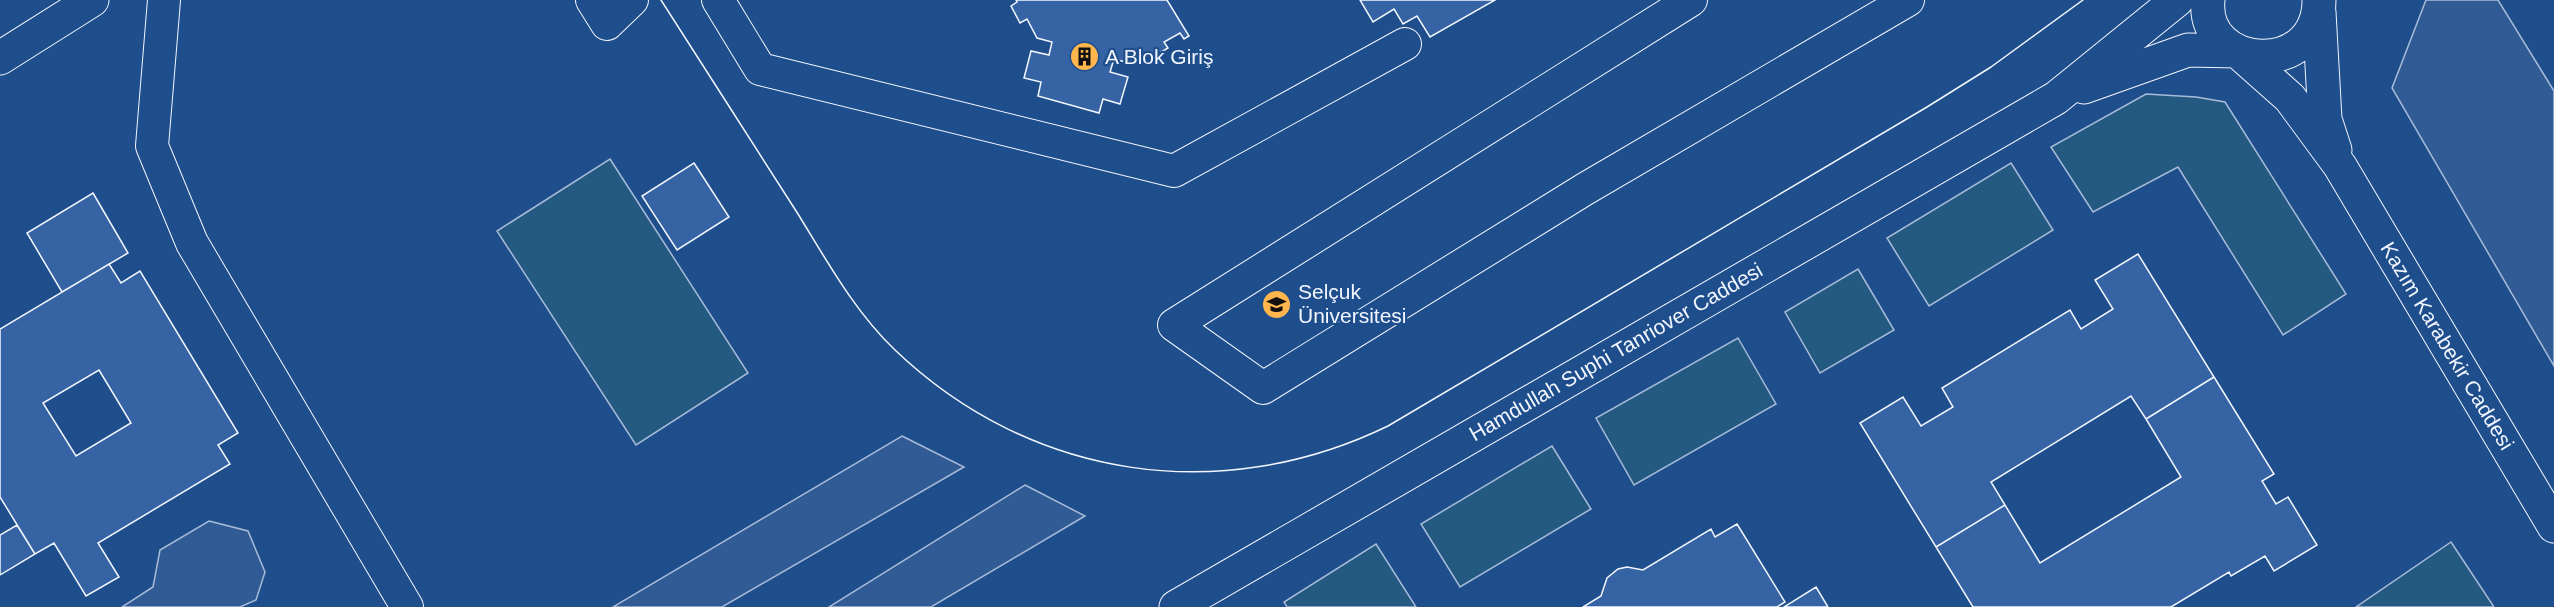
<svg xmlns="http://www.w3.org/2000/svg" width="2554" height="607" viewBox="0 0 2554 607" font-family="Arial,sans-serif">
<rect width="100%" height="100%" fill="#1f4e8c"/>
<path fill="#245a82" stroke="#a8bbd7" stroke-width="1.5" d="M2146,94l50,3 29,5 121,192 -63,41 -105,-168 -85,45 -42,-65z
M610,159l138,214 -112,72 -139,-214z
M2011,163l42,67 -124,76 -42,-68z
M1858,269l36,61 -74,43 -35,-61z
M1738,338l38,66 -142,81 -38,-67z
M1552,446l39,63 -131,78 -39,-63z
M2451,542l43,65h-138z
M1376,544l40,63h-129l-3,-5z"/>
<path fill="#305b95" stroke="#a8bbd7" stroke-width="1.5" d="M2426,0h72l56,91v275l-162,-278z
M902,436l62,31 -242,140h-109z
M1025,485l60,31 -154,91h-102z
M209,521l39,10 17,41 -9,28 -16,7h-118l31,-20 7,-37z"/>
<path fill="#3563a3" stroke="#f2f6ff" stroke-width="1.5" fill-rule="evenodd" d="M1016,0h151l22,36 -5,3 -4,-6 -16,9 4,6 -17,10 -4,-6 -18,11 -15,-4 -4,13 18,5 -8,27 -17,-5 -4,14 -61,-17 3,-14 -17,-4 7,-27 18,4 3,-13 -15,-4 -10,-19 -7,4 -9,-17 6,-4z
M1360,0h135l-65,37 -13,-21 -14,8 -9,-15 -21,13z
M694,163l35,54 -52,33 -35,-54z
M93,193l35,60 -66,39 -35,-59z
M2138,254l76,123 -68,42 -15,-23 -140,86 14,23 -69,42 -76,-124 43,-26 18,29 32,-19 -11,-19 128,-78 11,19 32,-20 -18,-29z
M109,264l12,19 19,-12 98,162 -20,12 12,19 -132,79 21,34 -33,19 -32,-53 -19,11 -35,-57v-168zM99,370l32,53 -55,33 -33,-53z
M2214,377l60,97 -12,7 14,23 12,-7 29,48 -43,26 -9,-15 -34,20 -2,-4 -58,35h-198l-37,-60 69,-42 35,58 141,-86 -35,-58z
M1737,524l48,78 -8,5h-194l18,-11 6,-18 11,-9 9,-2 16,3 68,-41 4,8z
M17,525l18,29 -35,21v-40z
M1816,587l12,20h-44z"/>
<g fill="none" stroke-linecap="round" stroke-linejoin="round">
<defs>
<path id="street" d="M164,0l-12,146 40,97 215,364
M592,0l15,24 25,-24
M718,0l42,69 414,102 231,-127
M1691,0l-517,325 89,63 322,-199 323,-189"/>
<path id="secondary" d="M2208,0c-7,71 111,79 111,0
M2319,12l6,107 10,31
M0,58l92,-58
M2084,87l104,-37 49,1 53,47 50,68 214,360
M1176,607l880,-509 121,-98"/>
</defs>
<use href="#street" stroke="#f2f6ff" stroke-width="34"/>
<use href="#secondary" stroke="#f2f6ff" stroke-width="35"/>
<use href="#street" stroke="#1f4e8c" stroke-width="32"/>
<use href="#secondary" stroke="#1f4e8c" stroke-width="33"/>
<path stroke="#f2f6ff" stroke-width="1.5" d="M661,0c46,71 91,143 137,214 29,47 57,98 97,136 136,130 326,157 493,76l539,-319 64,-40 92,-67"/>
</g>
<defs>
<symbol id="building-disc" viewBox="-11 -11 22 22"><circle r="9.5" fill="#ffb74d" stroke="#1f4e8c"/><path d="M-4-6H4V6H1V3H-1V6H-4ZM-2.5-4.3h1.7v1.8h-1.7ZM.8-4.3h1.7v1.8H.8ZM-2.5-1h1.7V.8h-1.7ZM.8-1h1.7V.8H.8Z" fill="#111"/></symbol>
<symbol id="university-disc" viewBox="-11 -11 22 22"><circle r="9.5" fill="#ffb74d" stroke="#1f4e8c"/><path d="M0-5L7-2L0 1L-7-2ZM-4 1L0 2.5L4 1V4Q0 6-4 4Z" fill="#111"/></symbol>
</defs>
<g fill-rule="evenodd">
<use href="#building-disc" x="1068" y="40" width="33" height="33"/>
<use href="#university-disc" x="1260" y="288" width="33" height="33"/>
</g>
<g text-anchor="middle" stroke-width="4.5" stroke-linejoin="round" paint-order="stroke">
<g font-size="21" fill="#f2f6ff" stroke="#1f4e8c" text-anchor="start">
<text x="1105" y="64">A Blok Giriş</text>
<text x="1298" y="299">Selçuk<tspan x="1298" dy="24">Üniversitesi</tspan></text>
</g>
<g font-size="21" fill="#f2f6ff" stroke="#1f4e8c">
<text transform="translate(2447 346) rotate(59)" y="7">Kazım Karabekir Caddesi</text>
<text transform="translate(1616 352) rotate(-30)" y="7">Hamdullah Suphi Tanriover Caddesi</text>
</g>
</g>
</svg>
